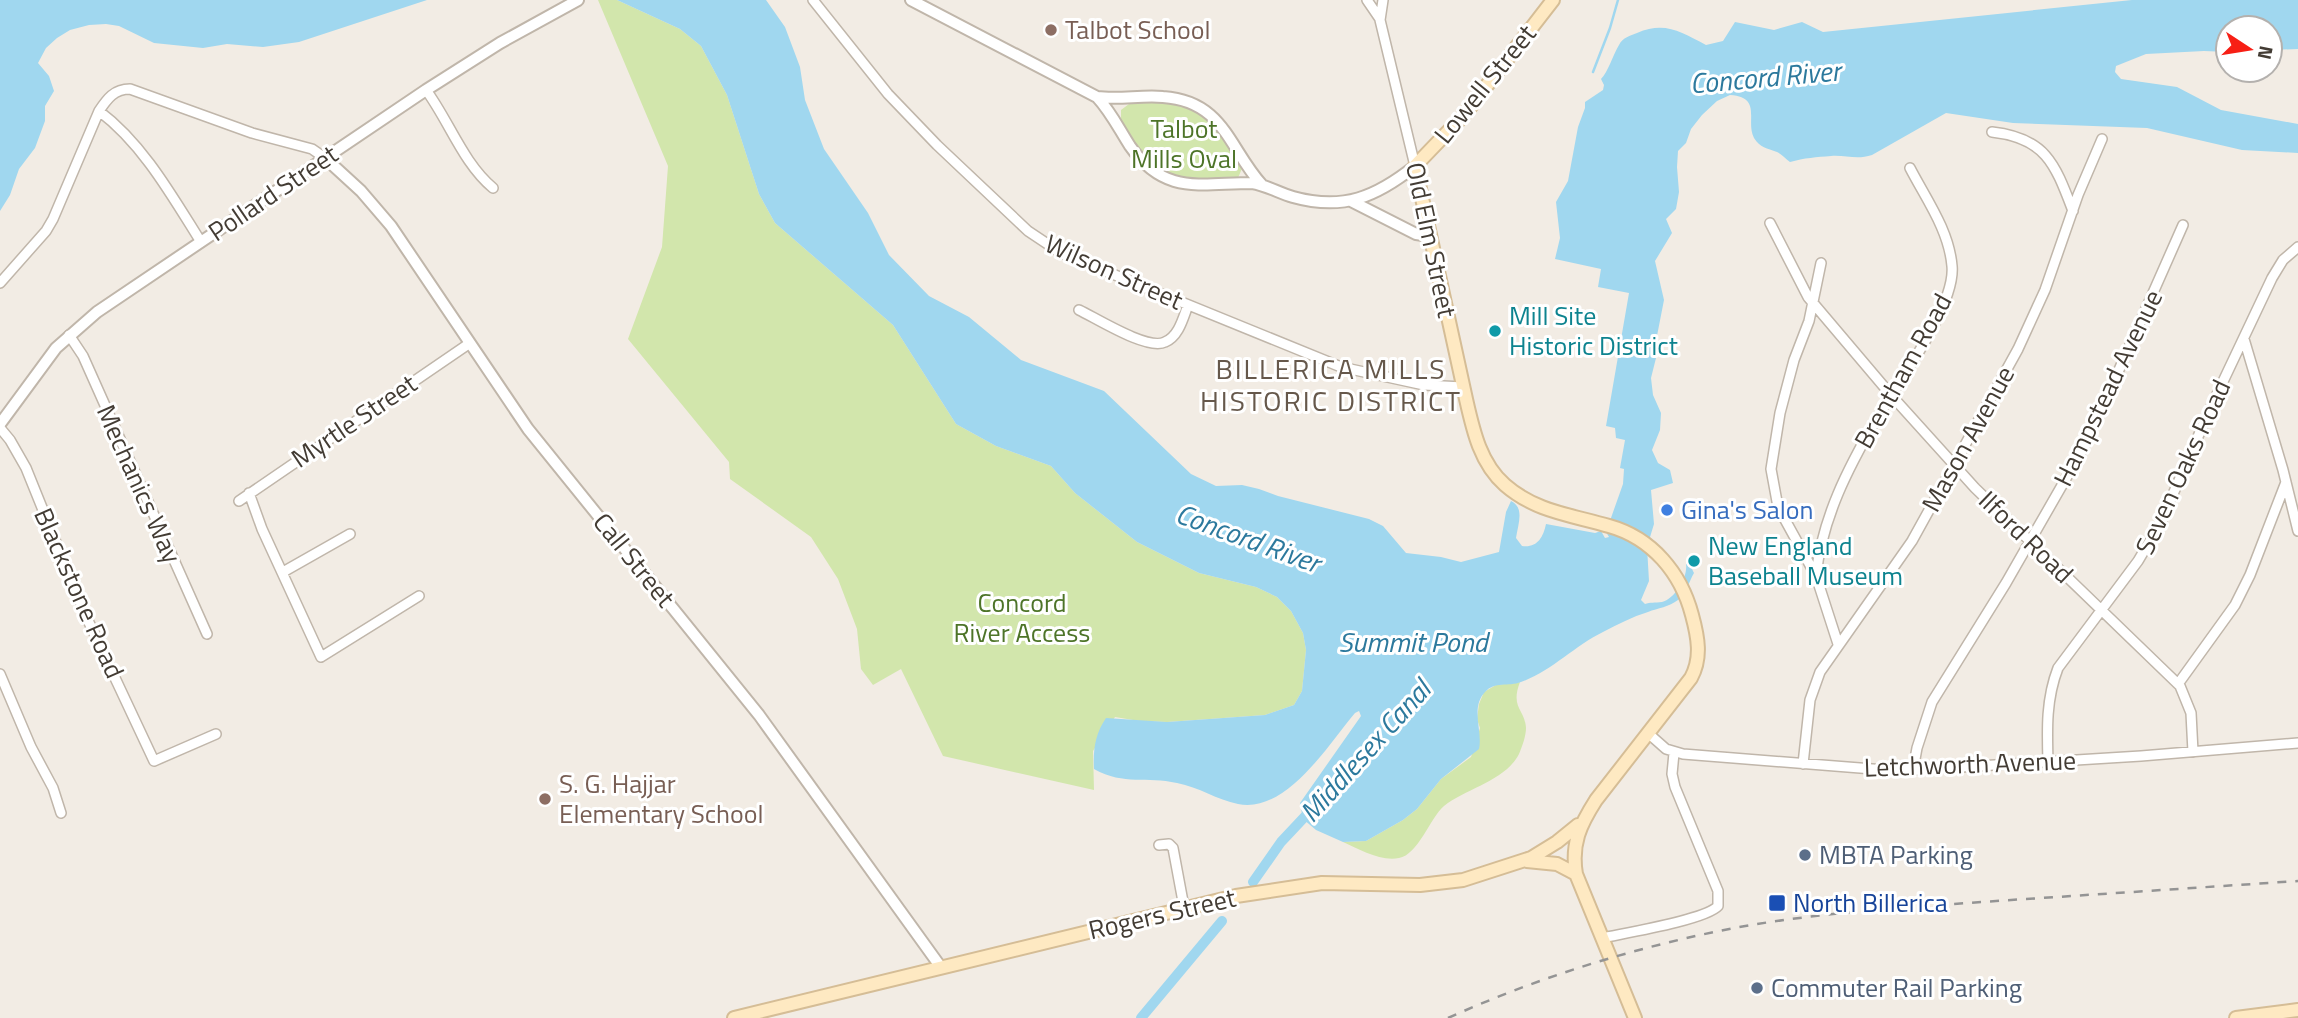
<svg xmlns="http://www.w3.org/2000/svg" width="2298" height="1018" viewBox="0 0 2298 1018" font-family="'Titillium Web',sans-serif">
<rect width="100%" height="100%" fill="#f2ece4"/>
<path fill="#d2e6ac" d="M598,0h19l63,29 21,17 26,49 32,99 16,29 118,102 63,99 40,22 55,20 24,27 62,49 62,31 57,14 21,10 14,14 12,22 3,17 -4,41 -8,14 -29,10 -98,7 -28,-1 -24,-4 -22,34 1,39 -151,-34 -42,-87 -28,16 -12,-16 -4,-40 -19,-50 -27,-42 -81,-58 -1,-17 -101,-123 34,-92 6,-81z
M1163,97l45,17 35,52 -5,12 -9,7 -29,1 -50,-18 -29,-45v-13l16,-12z
M1520,682c-10,26 5,27 6,46 0,8 -4,19 -7,26 -14,27 -52,34 -75,52 -14,12 -26,49 -45,52 -18,4 -40,-9 -56,-16l23,-1 37,-21 14,-11 24,-30 30,-22 9,-29 -3,-9 2,-15 5,-12 12,-7z"/>
<path fill="#a0d7ef" d="M0,0h427l-128,42 -36,5 -36,-3 -24,4 -49,-5 -35,-17 -13,-2 -17,1 -19,5 -13,8 -11,10 -8,15 11,13 5,15 -9,15v15l-10,27 -16,21 -9,26 -10,16z
M617,0h149l19,27 15,40 5,33 19,49 44,64 21,42 40,41 40,21 52,43 83,31 87,83 25,12 26,-1 17,4 19,7 91,23 14,7 23,27 35,4 20,5 38,-10 7,-40 5,-11c14,7 7,23 5,37l6,8c15,2 21,-8 24,-22l49,9 6,-2 4,7 4,-1 -3,-5 17,-48 1,-15 -4,-1 5,-28 -9,-2 -1,-10 -9,-2 23,-133 -31,-6 3,-18 -46,-10 5,-21 -4,-36 12,-21 10,-54 7,-19v-6l18,-12 1,-5 -3,-6c7,-7 12,-24 18,-34 4,-8 11,-9 18,-12 28,-12 44,-1 69,12l17,-4 12,-19 39,8 28,-8 21,10 309,-32h166v49l-28,1v-22h-42v24l-24,-1 -58,3 -30,12 -1,6 6,7 56,8 44,23 77,14v29l-56,-3 -95,-22 -134,-5 -67,-10 -74,42c-15,5 -26,0 -41,1 -14,1 -27,2 -41,6 -4,-3 -9,-8 -13,-10 -10,-4 -17,-4 -23,-14 -9,-17 9,-41 -24,-43l-13,6 -15,14 -11,14 -5,14 -8,8 -1,16 2,25 -3,17 -10,10 6,14 -17,28 9,39 -9,46 2,8 -6,24 2,17 8,18 -1,17 -8,20 6,13 12,7 3,13 -22,7 3,34 -7,23 2,34 -8,19 4,4c5,-2 10,-1 17,-2 13,-3 26,-25 24,-38l3,-1 5,10c-5,8 -8,22 -16,27 -9,7 -20,8 -30,12 -16,5 -30,12 -45,20 -29,14 -51,39 -82,50 -13,5 -26,-1 -36,10 -15,16 -2,39 -6,57l-38,30 -24,30 -14,11 -37,21 -23,1 -27,-12 -13,-11 -3,-16 61,-87 -2,-5 -4,2c-27,32 -69,101 -117,91 -21,-4 -39,-17 -61,-21 -31,-7 -52,3 -83,-14 -1,-19 1,-35 12,-51l61,4 98,-7 29,-10 8,-14 4,-41 -3,-17 -12,-22 -14,-14 -21,-10 -57,-14 -62,-31 -62,-49 -24,-27 -55,-20 -40,-22 -63,-99 -118,-102 -16,-29 -32,-99 -26,-49 -21,-17z"/>
<g fill="none" stroke-linecap="round" stroke-linejoin="round">
<path stroke="#a0d7ef" stroke-width="2.5" d="M1593,72l17,-44 8,-28"/>
<path stroke="#a0d7ef" stroke-width="10" d="M1253,882l28,-40 31,-33
M1141,1018l81,-97"/>
<defs>
<path id="minor" d="M813,0l75,94 49,51 91,86 33,22 280,114 83,18 39,2
M1367,0l13,19
M1383,0l-3,20 35,146
M426,90c23,31 37,73 67,98
M99,111c44,33 73,85 102,131
M1992,132c54,6 63,32 81,79
M1770,223l38,74 83,98 84,93 205,198 11,27 2,39
M1821,263l-12,58 -15,39 -14,53 -9,56 7,38 38,69 22,68
M0,283l46,-52 7,-12 46,-108c8,-12 15,-22 31,-22l122,44 60,16 13,9
M1079,310c17,8 69,41 86,32 14,-6 18,-24 23,-37
M69,335l14,21 124,278
M2244,339l39,131 15,61
M0,428l10,12 16,28 59,146 69,147 62,-27
M249,493l13,36 59,128 98,-61
M239,501l231,-158
M283,572l67,-38
M1816,576c6,-58 32,-108 61,-158 21,-35 79,-113 75,-152 -3,-36 -26,-67 -42,-98
M0,674l31,73 22,41 8,25
M2178,684l57,-79 15,-30 36,-93
M1649,734l17,15 17,5 215,17 243,-15 157,-13
M2048,762c-1,-33 -2,-63 10,-94l80,-107 22,-37 50,-115 62,-131 11,-18 15,-13
M1803,764l7,-64 10,-28 92,-131 106,-192 27,-59 33,-95 24,-56
M1913,770l4,-22 15,-46 74,-119 82,-143 95,-215
M1159,845l10,-1 4,4 11,59
M1602,938c23,-5 103,-18 116,-32v-15l-43,-104 -3,-13 2,-21"/>
<path id="tertiary" d="M911,0l186,97c22,3 44,-2 66,0 61,4 66,52 99,88
M1097,97c14,15 22,32 33,49 35,50 70,37 122,37 14,2 27,10 41,14 50,14 83,0 122,-31
M325,158l36,33 30,35 137,203 231,286 181,251
M1351,201l65,33 14,2
M0,424l56,-76 41,-36 329,-222 74,-47 78,-43"/>
<path id="secondary" d="M1553,0l-89,115 -49,51 51,233c7,31 14,64 39,86 31,27 67,30 104,41 43,12 72,47 83,89 6,22 10,43 -1,63l-95,122c-16,25 -25,44 -20,74l59,144
M1527,861l30,3 19,10
M734,1018l502,-122 86,-13 98,2 43,-5 68,-22 26,-16 21,-17
M2236,1018l62,-8"/>
</defs>
<use href="#minor" stroke="#c0b6aa" stroke-width="12"/>
<use href="#tertiary" stroke="#c0b6aa" stroke-width="14"/>
<use href="#secondary" stroke="#d5bd96" stroke-width="16"/>
<use href="#minor" stroke="#fff" stroke-width="9"/>
<use href="#tertiary" stroke="#fff" stroke-width="10"/>
<use href="#secondary" stroke="#fee9c2" stroke-width="12"/>
<path stroke="#949494" stroke-width="2.5" stroke-dasharray="9 9" stroke-linecap="butt" d="M1448,1018c91,-41 188,-71 286,-90 82,-15 165,-20 247,-26 106,-7 211,-14 317,-21"/>
</g>
<g fill="#8d6e63" stroke="#fff" stroke-width="2.5">
<circle cx="1051" cy="30" r="7"/>
<circle cx="545" cy="799" r="7"/>
</g>
<g fill="#0f9aa8" stroke="#fff" stroke-width="2.5">
<circle cx="1495" cy="331" r="7"/>
<circle cx="1694" cy="561" r="7"/>
</g>
<circle fill="#3f7fe0" stroke="#fff" stroke-width="2.5" cx="1667" cy="510" r="7"/>
<g fill="#5c6f8a" stroke="#fff" stroke-width="2.5">
<circle cx="1805" cy="855" r="7"/>
<circle cx="1757" cy="988" r="7"/>
</g>
<rect fill="#1a4fb4" stroke="#fff" stroke-width="2.5" x="1768" y="894" width="18" height="18" rx="3.5"/>
<g text-anchor="middle" stroke-width="6" stroke-linejoin="round" paint-order="stroke">
<g font-size="26" fill="#785e54" stroke="#fff" text-anchor="start">
<text x="1065" y="39">Talbot School</text>
<text x="559" y="793">S. G. Hajjar<tspan x="559" dy="30">Elementary School</tspan></text>
</g>
<g font-size="26" fill="#433c34" stroke="#fff">
<text transform="translate(1485 84) rotate(-51)" y="9">Lowell Street</text>
<text transform="translate(273 193) rotate(-34)" y="9">Pollard Street</text>
<text transform="translate(1431 240) rotate(78)" y="9">Old Elm Street</text>
<text transform="translate(1114 272) rotate(24)" y="9">Wilson Street</text>
<text transform="translate(1903 371) rotate(-61)" y="9">Brentham Road</text>
<text transform="translate(2108 388) rotate(-64)" y="9">Hampstead Avenue</text>
<text transform="translate(354 421) rotate(-34)" y="9">Myrtle Street</text>
<text transform="translate(1968 439) rotate(-61)" y="9">Mason Avenue</text>
<text transform="translate(2183 467) rotate(-65)" y="9">Seven Oaks Road</text>
<text transform="translate(139 484) rotate(66)" y="9">Mechanics Way</text>
<text transform="translate(2026 537) rotate(44)" y="9">Ilford Road</text>
<text transform="translate(634 560) rotate(51)" y="9">Call Street</text>
<text transform="translate(79 593) rotate(66)" y="9">Blackstone Road</text>
<text transform="translate(1970 764) rotate(-2)" y="9">Letchworth Avenue</text>
<text transform="translate(1162 914) rotate(-13)" y="9">Rogers Street</text>
</g>
<g font-size="26" fill="#4d7428" stroke="#fff">
<text x="1184" y="138">Talbot<tspan x="1184" dy="30">Mills Oval</tspan></text>
<text x="1022" y="612">Concord<tspan x="1022" dy="30">River Access</tspan></text>
</g>
<g font-size="26" fill="#0d838f" stroke="#fff" text-anchor="start">
<text x="1509" y="325">Mill Site<tspan x="1509" dy="30">Historic District</tspan></text>
<text x="1708" y="555">New England<tspan x="1708" dy="30">Baseball Museum</tspan></text>
</g>
<g font-size="26" fill="#366cbe" stroke="#fff" text-anchor="start">
<text x="1681" y="519">Gina's Salon</text>
</g>
<g font-size="26" fill="#4e5e75" stroke="#fff" text-anchor="start">
<text x="1819" y="864">MBTA Parking</text>
<text x="1771" y="997">Commuter Rail Parking</text>
</g>
<g font-size="26" fill="#164399" stroke="#fff" text-anchor="start">
<text x="1793" y="912">North Billerica</text>
</g>
<g font-size="28" font-style="italic" fill="#2c799d" stroke="#fff">
<text transform="translate(1765 77) rotate(-5)" y="10">Concord River</text>
<text transform="translate(1248 538) rotate(20)" y="10">Concord River</text>
<text x="1413" y="652">Summit Pond</text>
<text transform="translate(1365 751) rotate(-48)" y="10">Middlesex Canal</text>
</g>
<g font-size="28" letter-spacing="2" fill="#66584b" stroke="#fff">
<text x="1331" y="379">BILLERICA MILLS<tspan x="1331" dy="32">HISTORIC DISTRICT</tspan></text>
</g>
</g>
<g transform="translate(2249 49) rotate(102)"><circle r="33" fill="#ffffff" stroke="#b4b1ae" stroke-width="2"/>
<path d="M0-5L12 26L0 18L-12 26Z" fill="#f71f15"/>
<text y="-10" font-size="19" font-weight="bold" text-anchor="middle" fill="#433c34">N</text>
</g>
</svg>
